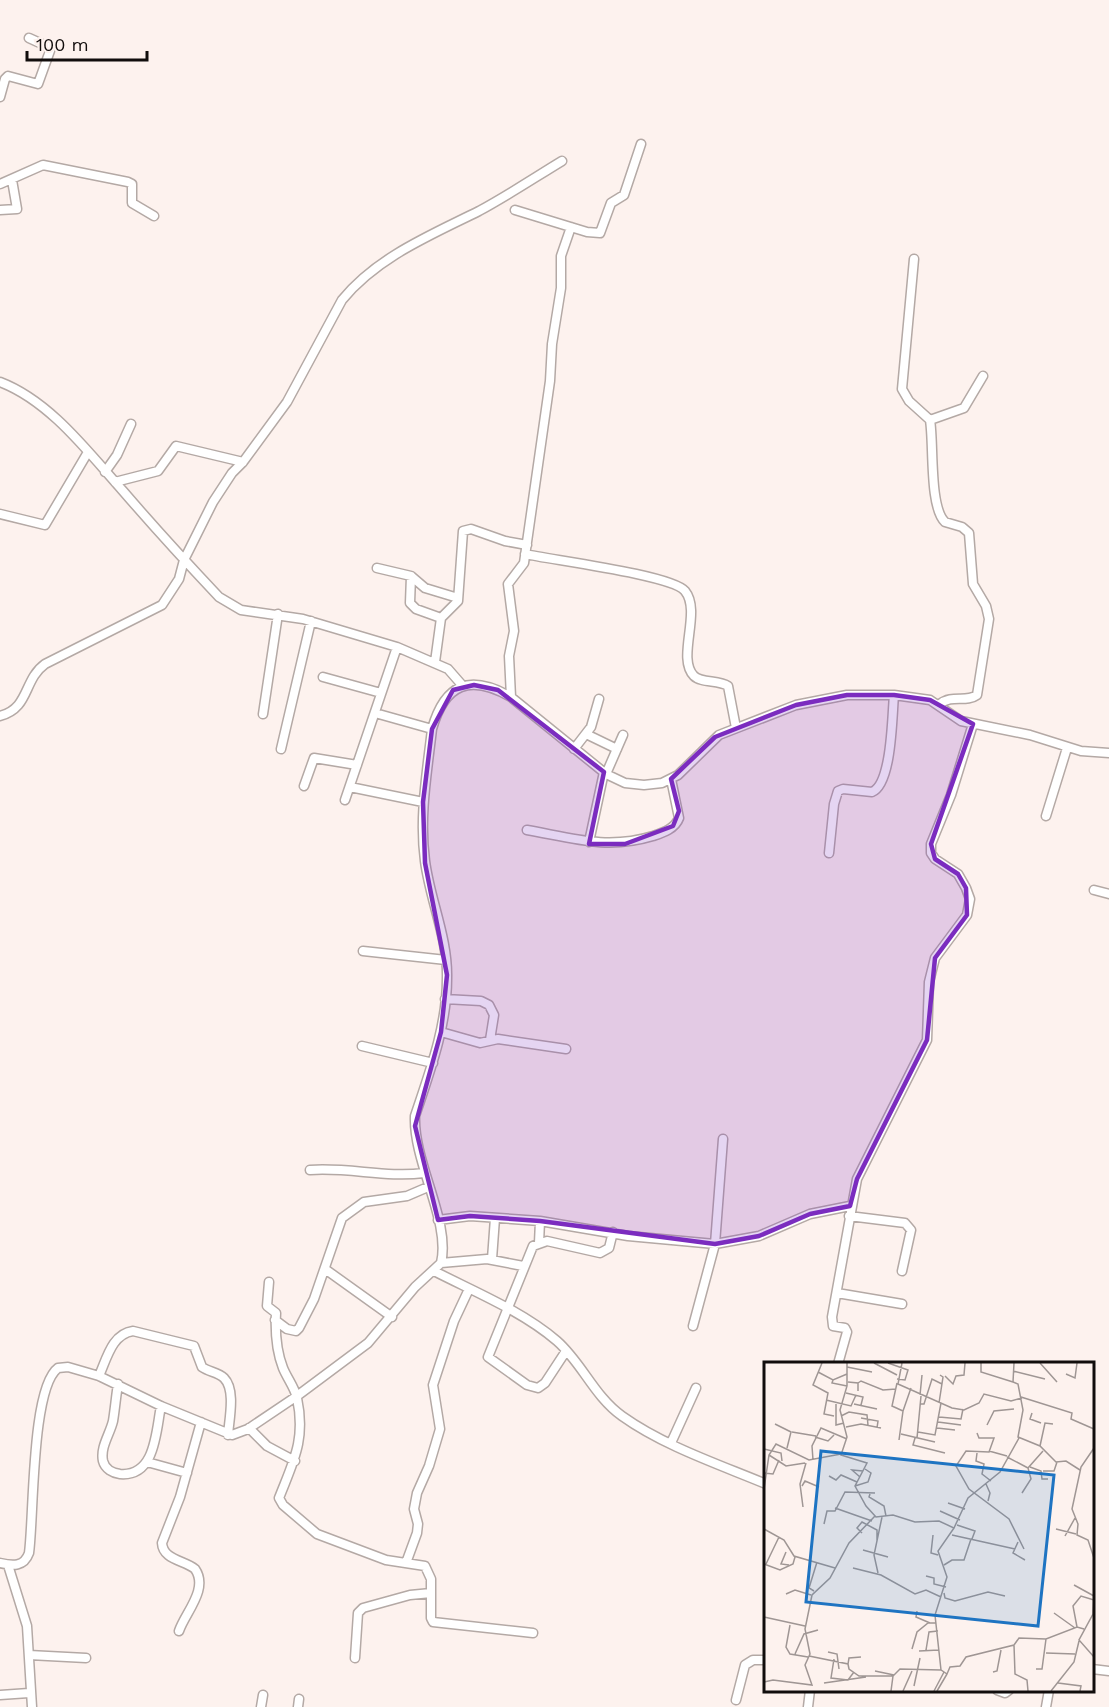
<svg xmlns="http://www.w3.org/2000/svg" width="1109" height="1707" viewBox="0 0 1109 1707" font-family="'Work Sans',sans-serif">
<rect width="100%" height="100%" fill="#fdf2ee"/>
<g fill="none" stroke-linecap="round" stroke-linejoin="round">
<defs>
<path id="minor" d="M0,97l5,-18 3,-3 30,8 13,-36 -22,-10
M0,184l43,-19 85,17 4,2v19l22,13
M0,210l17,-1 -5,-29
M515,210l72,22 13,1 11,-30 13,-8 17,-51
M914,259l-12,130 7,12 21,19c4,23 -1,87 15,102l17,5 7,6 4,51 13,22 3,13 -12,76c-11,8 -25,-1 -37,9
M0,382c50,19 88,70 123,109 31,36 63,71 96,106l22,13 62,9 94,28 51,22 14,16
M930,420l34,-12 19,-32
M105,472l12,-17 14,-31
M115,482l43,-11 18,-25 67,16
M0,514l45,11 43,-73
M525,554c27,6 147,21 160,37 17,21 -9,67 9,85 7,7 25,4 34,10l8,42
M377,568l34,8 14,12 33,10
M411,576l-1,27 6,6 25,9
M435,662l6,-44 17,-17 5,-70 8,-2 34,12 22,4
M323,677l58,16
M511,697l-2,-41 5,-25 -6,-47 16,-21 26,-182 2,-37 9,-56v-32l10,-29
M375,713l57,16
M263,714l15,-100
M0,716c30,-8 23,-36 45,-52l117,-59 17,-26 5,-19 29,-58 19,-29 11,-11 44,-60 55,-102c35,-43 89,-65 137,-89 28,-15 55,-33 83,-50
M586,734l31,15
M281,749l30,-128
M574,749l17,-22 8,-28
M606,774l17,-39
M304,786l10,-28 43,7
M350,787l73,15
M345,800l52,-153
M1046,816l21,-68
M527,830c45,8 80,20 126,6 9,-3 22,-7 26,-18l-8,-39
M589,842l15,-70
M829,853l5,-49 4,-13 5,-2 29,3c20,-8 20,-76 22,-97
M1094,890l15,4
M363,951l83,9
M445,999l36,2 8,4 5,10 -4,25
M441,1032l39,11 18,-4 68,10
M362,1046l71,17
M310,1170c39,-3 76,8 114,3
M849,1216l56,7 6,7 -9,41
M438,1220l32,-4 70,5 88,15 87,8 44,-8 51,-22 40,-8
M539,1243l1,-22
M492,1259l3,-41
M441,1263l46,-4 36,7
M325,1269l67,48
M434,1271c41,21 88,40 123,70 25,22 37,55 65,75 42,30 96,48 144,68
M269,1282l-2,24 9,7c-1,19 0,37 7,55 4,10 12,20 14,30 9,42 -4,64 -18,100l4,7 34,29 69,26 39,6 6,13v39l2,4 100,11
M837,1293l65,11
M275,1320l12,9 9,2 3,-3 15,-29 28,-81 22,-16 43,-6 21,-9
M693,1326l22,-82 8,-105
M566,1351l-21,32 -7,5 -11,-3 -39,-28 45,-111 14,-5 53,12 9,-5 4,-16
M838,1364l9,-32 -2,-4 -12,-2 -1,-9 25,-138 70,-139 2,-58 6,-24 32,-43 3,-16 -4,-11 -8,-14 -23,-15 -4,-6v-9l20,-49 22,-71
M99,1376c8,-18 13,-42 34,-45l61,15 8,21c7,5 16,5 22,11 12,12 5,42 4,57
M118,1384c-2,12 -3,25 -5,37 -3,13 -13,26 -10,40 2,8 10,12 17,13 36,3 36,-44 41,-68
M249,1428l18,18 28,15
M671,1443l25,-55
M147,1462l40,11
M0,1563c13,3 24,4 29,-10 5,-35 2,-165 29,-185l10,-1 31,9 62,30 71,29 16,-6 49,-33 71,-53 47,-56 26,-24c10,-41 -28,-101 -26,-147 15,-45 32,-90 32,-138 1,-40 -17,-78 -22,-117 -6,-44 2,-88 7,-132 13,-46 38,-55 79,-32l95,77 19,9 19,2 18,-2 16,-8 41,-40 77,-30 51,-10h47l36,5 31,21 69,14 51,16 28,2
M406,1563l11,-30 1,-9 -4,-15 3,-16 12,-27 11,-37 -7,-44 21,-64 15,-32
M8,1565l19,61 5,81
M179,1631c6,-18 30,-42 16,-62 -11,-9 -32,-9 -33,-26l18,-46 21,-75
M29,1655l57,3
M355,1658l3,-45 5,-5 47,-13 21,-2
M1092,1669l17,2
M997,1690l8,3 4,-3
M0,1695l29,-2
M736,1700l9,-35 8,-5h13
M261,1707l2,-12
M298,1707l1,-8
M808,1707l2,-17
M1046,1707l3,-17"/>
</defs>
<use href="#minor" stroke="#b4a9a5" stroke-width="11"/>
<use href="#minor" stroke="#fff" stroke-width="8"/>
</g>
<path fill="#7b2cbf" fill-opacity="0.2" stroke="#7b2cbf" stroke-width="4.5" stroke-linejoin="round" d="M474,685l24,5 106,82 -15,72h36l48,-18 6,-15 -8,-32 44,-42 81,-32 51,-10h47l36,5 43,24 -42,120 4,15 23,15 8,14 1,27 -32,43 -8,82 -70,139 -7,27 -40,8 -51,22 -44,8 -175,-23 -70,-5 -32,4 -23,-94 26,-94 6,-57 -22,-112 -2,-61 9,-73 21,-39z"/>
<g transform="translate(764 1362)">
<rect width="330" height="330" fill="#fdf2ee"/>
<path fill="none" stroke="#9f9694" stroke-width="1.5" d="M58,1l-9,22 15,8 -4,21 10,2M83,1v23l-7,24 7,27 -6,18 26,8 -12,23 11,20 10,11 17,-2 22,7 24,-1 15,7 -16,23 9,26 -12,38 6,55M110,1l23,12M124,1l20,7 -3,10 -8,-1M138,1l-4,21 54,24 12,2 15,-7 5,-9 27,7 11,-3M217,1v9l32,10M250,1l-1,19 5,2 5,26 -5,27 22,9 16,16 10,-1 14,9M276,1l17,19M83,5l25,5M249,9l32,8M54,10l15,8 14,-6M302,12l9,4 2,-15M181,14l8,8 3,-8 8,-1 1,-12M69,18l-1,3 15,3M84,20l10,1v8M94,21l3,-2 22,9 13,-1M133,21l-5,23 11,5 -4,29M82,31l17,4 -2,8M156,33l2,-20M257,35l51,16 -1,6 23,10M62,38l25,6 5,-11M175,41l4,-26 -3,-2M72,42v21l8,-2M90,42l23,5M156,42h4l8,-25 10,5M139,49l8,-23M268,51l-2,6 11,4M77,54l8,-4 18,3 1,10M175,55l22,2 2,-10M97,56l17,3 -1,7M174,60l23,3M11,62l16,8 -4,16M223,63l7,-14 20,-2M82,65l15,-3 20,4M173,66l18,2M28,70l24,4M154,70l17,3 6,-32M213,71l2,5h15l-5,14 -23,-1 -10,15 13,23 40,30 15,30M137,72l34,8M51,75l13,4 6,-6M151,76l-2,7 32,8M153,76l4,-42M276,84l5,-23 8,1M330,86l-13,19 -9,42 6,15 -1,11 11,5 6,18M0,87l17,4 1,8M225,89l18,5M213,91l-1,8 8,3 -2,10 9,7M5,93l17,11 19,-3M243,95l21,11M49,98l-1,-14 9,-18 26,11M266,105l11,4 1,8h6M279,109h11l3,-9M0,111l9,1 6,-14M65,114l7,4 5,-5 16,7M96,115l-8,-7 11,1M222,122l4,9 -2,8M38,124l3,-5 14,6M91,124l13,-4 3,-9 -6,-4M0,127l5,-34 7,-11 33,16 32,-6M258,131l9,-14 -3,-11 15,-17M106,132l-1,3 15,9 2,10M184,141l17,6M39,145l-3,-23 6,-21M71,146l37,13M176,149l20,9M60,162l3,-13h8l10,-19 30,1M193,163l18,6 -3,8M190,166l14,-30 32,-26 19,-34M0,167l20,11 10,16 41,12M292,167l20,5M98,171l-5,-5 5,-6 15,8v11M169,173l-2,18 7,2M188,173l63,14M301,174l10,-18M254,180l-5,11 12,7M99,188l25,7M22,190l-5,12 8,1M0,202l16,6 13,-6 2,-7M2,202l13,-27M180,203l8,-5h12l7,-21M89,206l28,7 34,19 11,-4 15,7M114,211l-4,-18 8,-38M162,214l8,2v6l12,3M310,223l20,11M50,229l-5,-3 8,-26M180,231l1,5 10,3 33,-9 17,4M330,231l-1,21 -14,26 15,17M22,232l9,-4 16,5M153,249l-1,6 14,6M290,251l21,15M0,255l41,9M26,263l-4,22 4,7 18,3M313,265l-4,-21 8,-10 13,4M250,283l1,29 12,6 1,11M148,287l5,-17 11,-9h8M162,288l3,-18 9,-1M155,289l20,-1M64,290l9,2 2,15M282,291l29,1M31,292l9,-20 14,-4M45,294l39,8 1,5 10,7h34M70,297l-3,19 17,2 6,-8M84,302l1,-6 12,-1M272,307h6l4,-30M111,309l19,4M229,310l4,-1 4,-21M0,320l9,-2 39,5 -7,-20 5,-11 -5,-25 7,-34 18,-17 19,-35 26,-27M60,321l42,-6M294,321l23,3 -1,5M150,324l6,-28M127,329l2,-15 7,-7 41,1 6,4 3,-7 10,-1 6,-9 48,-12 5,-7 27,1 31,-12 7,2M139,329l9,-20M170,329l10,-19M173,329l10,-17M287,329l23,-29 5,-21"/>
<path fill="#1e74c2" fill-opacity="0.15" stroke="#1e74c2" stroke-width="3" d="M57,89l233,24 -16,151 -232,-24z"/>
<rect width="330" height="330" fill="none" stroke="#110d0c" stroke-width="3"/>
</g>
<path d="M27 51v9h120v-9" fill="none" stroke="#110d0c" stroke-width="3"/>
<text x="36" y="51" font-size="18" fill="#110d0c" stroke="#fdf2ee" stroke-width="4.5" paint-order="stroke">100 m</text>
</svg>
